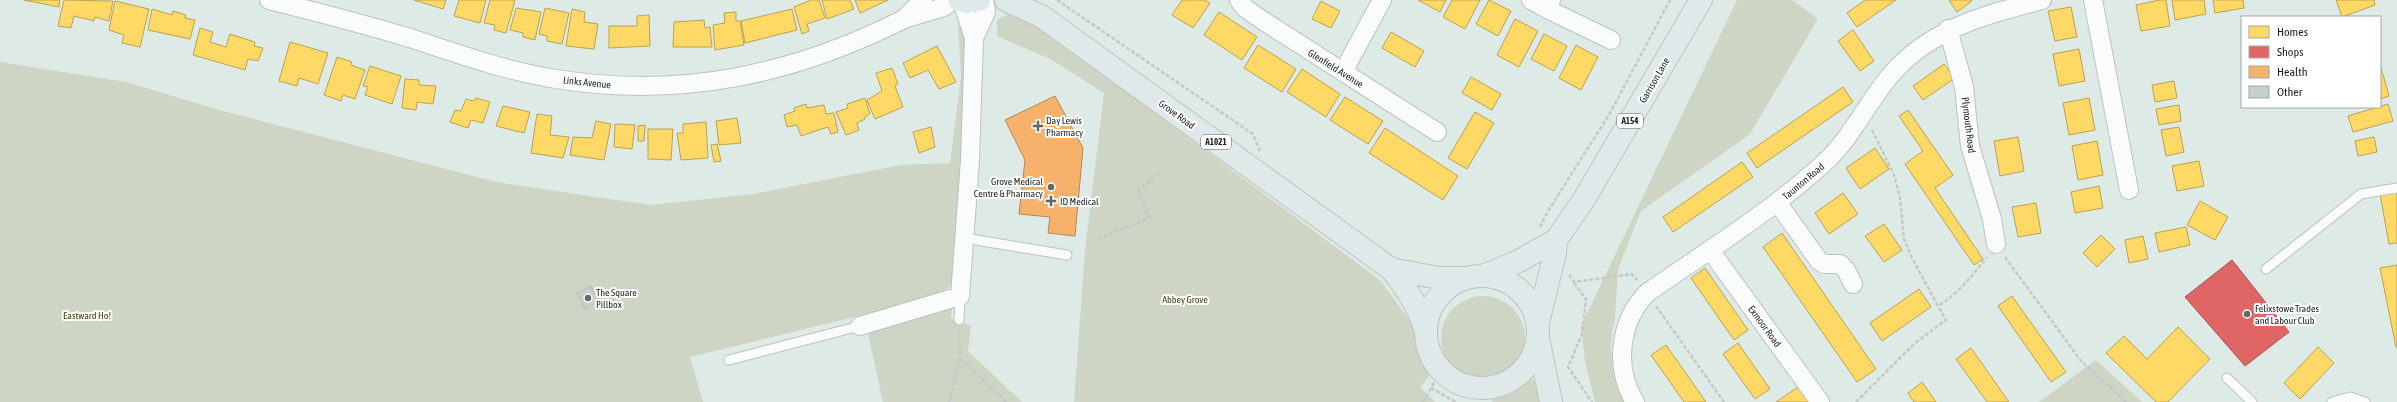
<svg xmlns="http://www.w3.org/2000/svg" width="2397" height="402" viewBox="0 0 2397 402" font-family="'Asap Condensed',sans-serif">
<rect width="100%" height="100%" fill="#deeae6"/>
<path fill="#cfd5c4" d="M1737,0h55l26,19 -68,115 -109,77 -23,58 -3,50 -3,13 -1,17 3,28 5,15 7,10h-31l-10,-41 -4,-35z
M1013,12l17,8 350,260 30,41 19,55 -9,11 15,15h-361l11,-152 19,-157 -52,-33 -55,-24v-16z
M958,22l13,4 -14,238 -7,23 -23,12 -237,58 13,45h-703v-340l126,20 97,29 273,71 154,23 103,-11 148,-29 49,-2 11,-87z
M1441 338a42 42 0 1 1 84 0a42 42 0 1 1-84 0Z
M953,305l-2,13 20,8 -3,25 54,51h-139l-15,-69z
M2096,360l46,42h-103z
M1530,379l5,1 6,22h-48l-2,-3 19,-4z"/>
<path fill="#ffd966" stroke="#bba251" d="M24,0h36l-1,7z
M64,0l49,1 -4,20 -14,-4 -1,4 -20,-5 -3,12 -13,-2z
M414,0h32l-3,9z
M459,0h27l-6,23 -26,-7z
M490,0h25l-9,33 -12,-3 1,-5 -11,-2z
M811,0h8l6,18 -18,6 2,7 -7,3 -8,-27z
M822,0h28l4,9 -27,10z
M855,0h33l-28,13z
M1182,0h23l5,3 -17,25 -21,-13z
M1418,0h28l-6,12z
M1452,0h28l-15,29 -22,-12z
M1489,0l22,11 -13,25 -22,-12z
M1865,0h31l-39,27 -10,-14z
M1949,0h22l1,1 -15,11z
M2160,0h6l4,26 -29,5 -5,-26z
M2172,0h32l2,14 -31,6z
M2213,0h30l1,8 -29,5z
M2336,0h38l1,5 -33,12z
M115,1l34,8 -9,38 -18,-4 2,-8 -15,-5z
M1321,1l19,10 -9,17 -19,-9z
M2071,7l6,30 -22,4 -7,-30z
M516,8l25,4 -6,28 -12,-3v-4l-13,-3z
M545,8l24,5 -7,31 -15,-3v-5l-8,-2z
M152,9l20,6 1,-4 13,4 -1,3 10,2 -5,19 -42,-9z
M572,9l13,3 -1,10 14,2 -4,25 -28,-3z
M792,9l5,21 -52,13 -4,-22z
M736,12v9h4l4,24 -29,5 -2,-25 12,-2 -1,-10z
M1219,12l38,25 -15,23 -38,-25z
M649,15l1,31 -41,2v-22h28v-10z
M1515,19l23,12 -19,36 -22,-12z
M704,20l1,8 5,-1 2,20h-39l1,-25z
M200,28l13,4 -3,10 16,5 4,-13 25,8 -1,4 9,2 -5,13 -10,-2 -3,11 -52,-15z
M1853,30l21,31 -14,10 -22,-30z
M1391,32l33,19 -9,16 -33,-19z
M1544,34l23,12 -13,25 -23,-12z
M290,42l38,11 -10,31 -19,-6 -2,8 -18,-5z
M1258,45l38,24 -14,23 -38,-24z
M1576,45l22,12 -17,33 -22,-12z
M937,46l19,36 -17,7 -11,-19 -18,8 -7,-15z
M2079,49l6,32 -26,5 -6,-32z
M337,57l15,5 -1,3 14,5 -10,29 -12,-4 -2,6 -17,-6z
M1944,64l11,14 -32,22 -10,-14z
M2380,64l9,32 -9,3z
M370,66l31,10 -9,28 -27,-9 3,-8 -5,-1z
M892,68l6,16 -3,2 8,21 -28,12 -8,-19 15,-9 -6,-18z
M1302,69l38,25 -14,23 -39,-25z
M1471,77l30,17 -9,16 -30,-17z
M405,79l14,1v5l17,1 -3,18 -16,-2 -1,8 -14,-2z
M2174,81l3,17 -22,4 -3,-17z
M1843,87l10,15 -96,66 -10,-15z
M1345,97l38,24 -15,23 -38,-24z
M476,98l14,4 -7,21 -12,-3 -3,8 -18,-6 5,-12 6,1 5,-12 8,2z
M865,98l5,16 -5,3v2l-8,4 2,7 -13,5 -10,-23 12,-4 -1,-4z
M2089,98l6,32 -26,5 -6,-32z
M806,104l1,4 17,-3 2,9 8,-1 4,19 -7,2 -3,-7 -27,9 -4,-11 -10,2 -3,-12 11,-4 -1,-3z
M2388,104l5,17 -40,11 -5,-16z
M2179,105l2,16 -22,4 -3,-16z
M503,106l27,6 -6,21 -28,-7z
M1908,110l45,65 -18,13 48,71 -9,6 -69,-101 18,-13 -24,-35z
M1475,112l19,11 -27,46 -19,-11z
M537,114l15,2 -2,19 19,2 -6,21 -32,-5z
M737,118l4,25 -22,2 -3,-24z
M596,121l15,3 -7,36 -34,-5 3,-18 19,1z
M706,122l2,36 -27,2 -4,-27h6v-9z
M615,124l20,1 -3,24 -18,-2z
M645,125l-1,16h-6v-15z
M931,127l4,20 -16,6 -6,-21z
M2179,127l5,25 -18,4 -5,-26z
M1385,128l73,48 -15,24 -74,-47z
M648,129h25l-2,31 -23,-1z
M2018,137l6,34 -24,5 -6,-35z
M2374,137l3,15 -19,4 -3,-15z
M2097,141l6,34 -25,5 -6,-34z
M717,144l4,17 -7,1 -3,-17z
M1875,148l14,21 -29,20 -14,-21z
M2199,161l5,25 -27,5 -5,-25z
M1742,162l11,15 -80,55 -10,-15z
M2099,186l4,22 -28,5 -4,-21z
M2397,191v52l-8,1 -9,-50z
M1843,193l15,21 -29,20 -14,-21z
M2200,201l28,16 -13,23 -28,-15z
M2036,203l5,30 -23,4 -6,-30z
M1884,224l18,26 -18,12 -19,-26z
M2186,227l4,18 -31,7 -4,-19z
M1782,233l94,136 -19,13 -94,-135z
M2101,235l14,14 -18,18 -14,-14z
M2143,236l5,23 -19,4 -4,-23z
M2397,265v82h-1l-16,-79z
M1705,268l43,62 -14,10 -43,-62z
M1919,289l12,18 -49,34 -12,-18z
M2012,296l54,76 -15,10 -53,-76z
M2178,327l32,32 -42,43h-12l-50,-49 18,-17 23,23z
M1738,343l32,46 -15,10 -32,-45z
M1666,345l40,57h-22l-33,-47z
M2318,347l16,16 -34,36 -16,-16z
M1971,348l38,54h-22l-31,-43z
M1922,382l14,20h-22l-6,-9z
M1801,385l10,14 -4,3h-31z"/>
<path fill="#e06666" stroke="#a55251" d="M2232,260l57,72 -44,34 -60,-69z"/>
<path fill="#f6b26b" stroke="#b48754" d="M1055,96l28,52 -8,88 -27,-3 2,-16 -31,-3 6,-54 -20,-40z"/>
<path fill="#c6d1ca" stroke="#b5bdb8" d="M591,286l7,16 -13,7 -8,-16z"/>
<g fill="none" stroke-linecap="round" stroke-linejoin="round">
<defs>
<path id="service" d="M964,238l103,17
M2266,269l95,-75 36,-6
M959,320l1,-24
M729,360l131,-34
M2227,378l25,24
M2332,402l18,-5 15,5"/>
<path id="minor" d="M269,0c48,12 94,24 141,38 48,16 96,33 146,41 124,20 237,-4 348,-60
M923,0l-19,19 40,-12 8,-7
M1239,0l6,8 17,12 175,112
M1531,0l16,9
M1551,0l-4,9 64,31
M2093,0l36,190
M962,1l12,37 12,-26 -2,-12
M1948,29l16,58 6,59 22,73 4,25
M1343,72l39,-72
M1777,202l42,59 5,3h16l6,6 7,14
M1710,250l110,152
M860,326l100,-30 10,-135 4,-123
M1635,402c-21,-34 -16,-80 12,-109 60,-42 124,-81 178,-131 24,-22 40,-54 60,-80 40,-52 96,-66 157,-82"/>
<path id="primary" d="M959,0l8,2 12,-2
M1006,0l35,16 350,253c15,19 27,36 34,60
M1391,269l48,9h26
M1485,275l34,-14 37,-21 27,-39 118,-201
M1426 332a56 56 0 1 1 112 0a56 56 0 1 1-112 0Z
M1538,323l17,-70 1,-13
M1538,338l13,64"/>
</defs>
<use href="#service" stroke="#bac3c0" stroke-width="11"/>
<use href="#minor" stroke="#bac3c0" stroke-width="20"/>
<use href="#primary" stroke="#bdc3c1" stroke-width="24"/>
<path stroke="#c4c9c8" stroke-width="2.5" stroke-dasharray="4 2" stroke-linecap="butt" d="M1057,0l196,134 7,17
M1872,130l22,45 6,23 4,41 7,17 27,50c21,-13 34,-30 49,-49
M1540,227l8,-16 61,-96 61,-115
M1098,239l51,-21 -11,-27 22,-19
M2005,257l76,104 45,41
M1569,275l5,7 58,-8 5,6
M1574,283l12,16 -4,35 -14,33 24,35
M1656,306l68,96
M960,358l46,44
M1431,388l25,14
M949,402l11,-44 -1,-27
M1423,402l18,-31
M1856,402l59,-59 31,-23 -8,-14"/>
<use href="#service" stroke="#fafcfb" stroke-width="9"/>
<use href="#minor" stroke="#fafcfb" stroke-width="18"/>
<use href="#primary" stroke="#e0e9e9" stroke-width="22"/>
</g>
<g fill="#5f6965" stroke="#fff" stroke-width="1.5">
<path d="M1036 120h4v4h4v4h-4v4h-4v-4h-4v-4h4z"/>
<circle cx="1051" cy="187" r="4"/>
<path d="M1049 195h4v4h4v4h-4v4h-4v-4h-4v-4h4z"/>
<circle cx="588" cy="298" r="4"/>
<circle cx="2247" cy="314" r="4"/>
</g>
<g text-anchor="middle" stroke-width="4" stroke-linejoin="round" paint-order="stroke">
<g fill="#fff" stroke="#5f6563" stroke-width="1">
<rect x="1617" y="114" width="26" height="14" rx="3"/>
<rect x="1201" y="135" width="30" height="14" rx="3"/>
</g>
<g font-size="9" font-weight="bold" fill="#1b2320">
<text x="1630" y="124">A154</text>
<text x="1216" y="145">A1021</text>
</g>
<g font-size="10" fill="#1b2320" stroke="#fff">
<text transform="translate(1336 68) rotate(32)" y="4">Glenfield Avenue</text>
<text transform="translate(1654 80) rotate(-60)" y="4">Garrison Lane</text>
<text transform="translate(587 82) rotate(6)" y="4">Links Avenue</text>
<text transform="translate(1177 114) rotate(36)" y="4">Grove Road</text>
<text transform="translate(1969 125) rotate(83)" y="4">Plymouth Road</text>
<text transform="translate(1803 181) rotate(-40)" y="4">Taunton Road</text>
<text transform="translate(1765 326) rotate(54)" y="4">Exmoor Road</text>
</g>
<g font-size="10" fill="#1b2320" stroke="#fff" text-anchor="start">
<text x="1046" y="124">Day Lewis<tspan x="1046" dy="12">Pharmacy</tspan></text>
<text x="1043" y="185" text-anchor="end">Grove Medical<tspan x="1043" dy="12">Centre &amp; Pharmacy</tspan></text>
<text x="1060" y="205">ID Medical</text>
<text x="596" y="296">The Square<tspan x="596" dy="12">Pillbox</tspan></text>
<text x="2255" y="312">Felixstowe Trades<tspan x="2255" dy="12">and Labour Club</tspan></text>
</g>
<g font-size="10" fill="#444310" stroke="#fff">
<text x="1185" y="303">Abbey Grove</text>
<text x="87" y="319">Eastward Ho!</text>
</g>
</g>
<rect x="2241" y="16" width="140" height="92" fill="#ffffff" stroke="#a4a7a6"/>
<rect x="2249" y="26" width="20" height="12" fill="#ffd966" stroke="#a4a7a6"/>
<text x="2277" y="36" font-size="12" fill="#1b2320">Homes</text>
<rect x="2249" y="46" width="20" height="12" fill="#e06666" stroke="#a4a7a6"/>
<text x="2277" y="56" font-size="12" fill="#1b2320">Shops</text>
<rect x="2249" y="66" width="20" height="12" fill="#f6b26b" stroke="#a4a7a6"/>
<text x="2277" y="76" font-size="12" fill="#1b2320">Health</text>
<rect x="2249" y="86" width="20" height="12" fill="#c6d1ca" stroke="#a4a7a6"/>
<text x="2277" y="96" font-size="12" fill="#1b2320">Other</text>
</svg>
